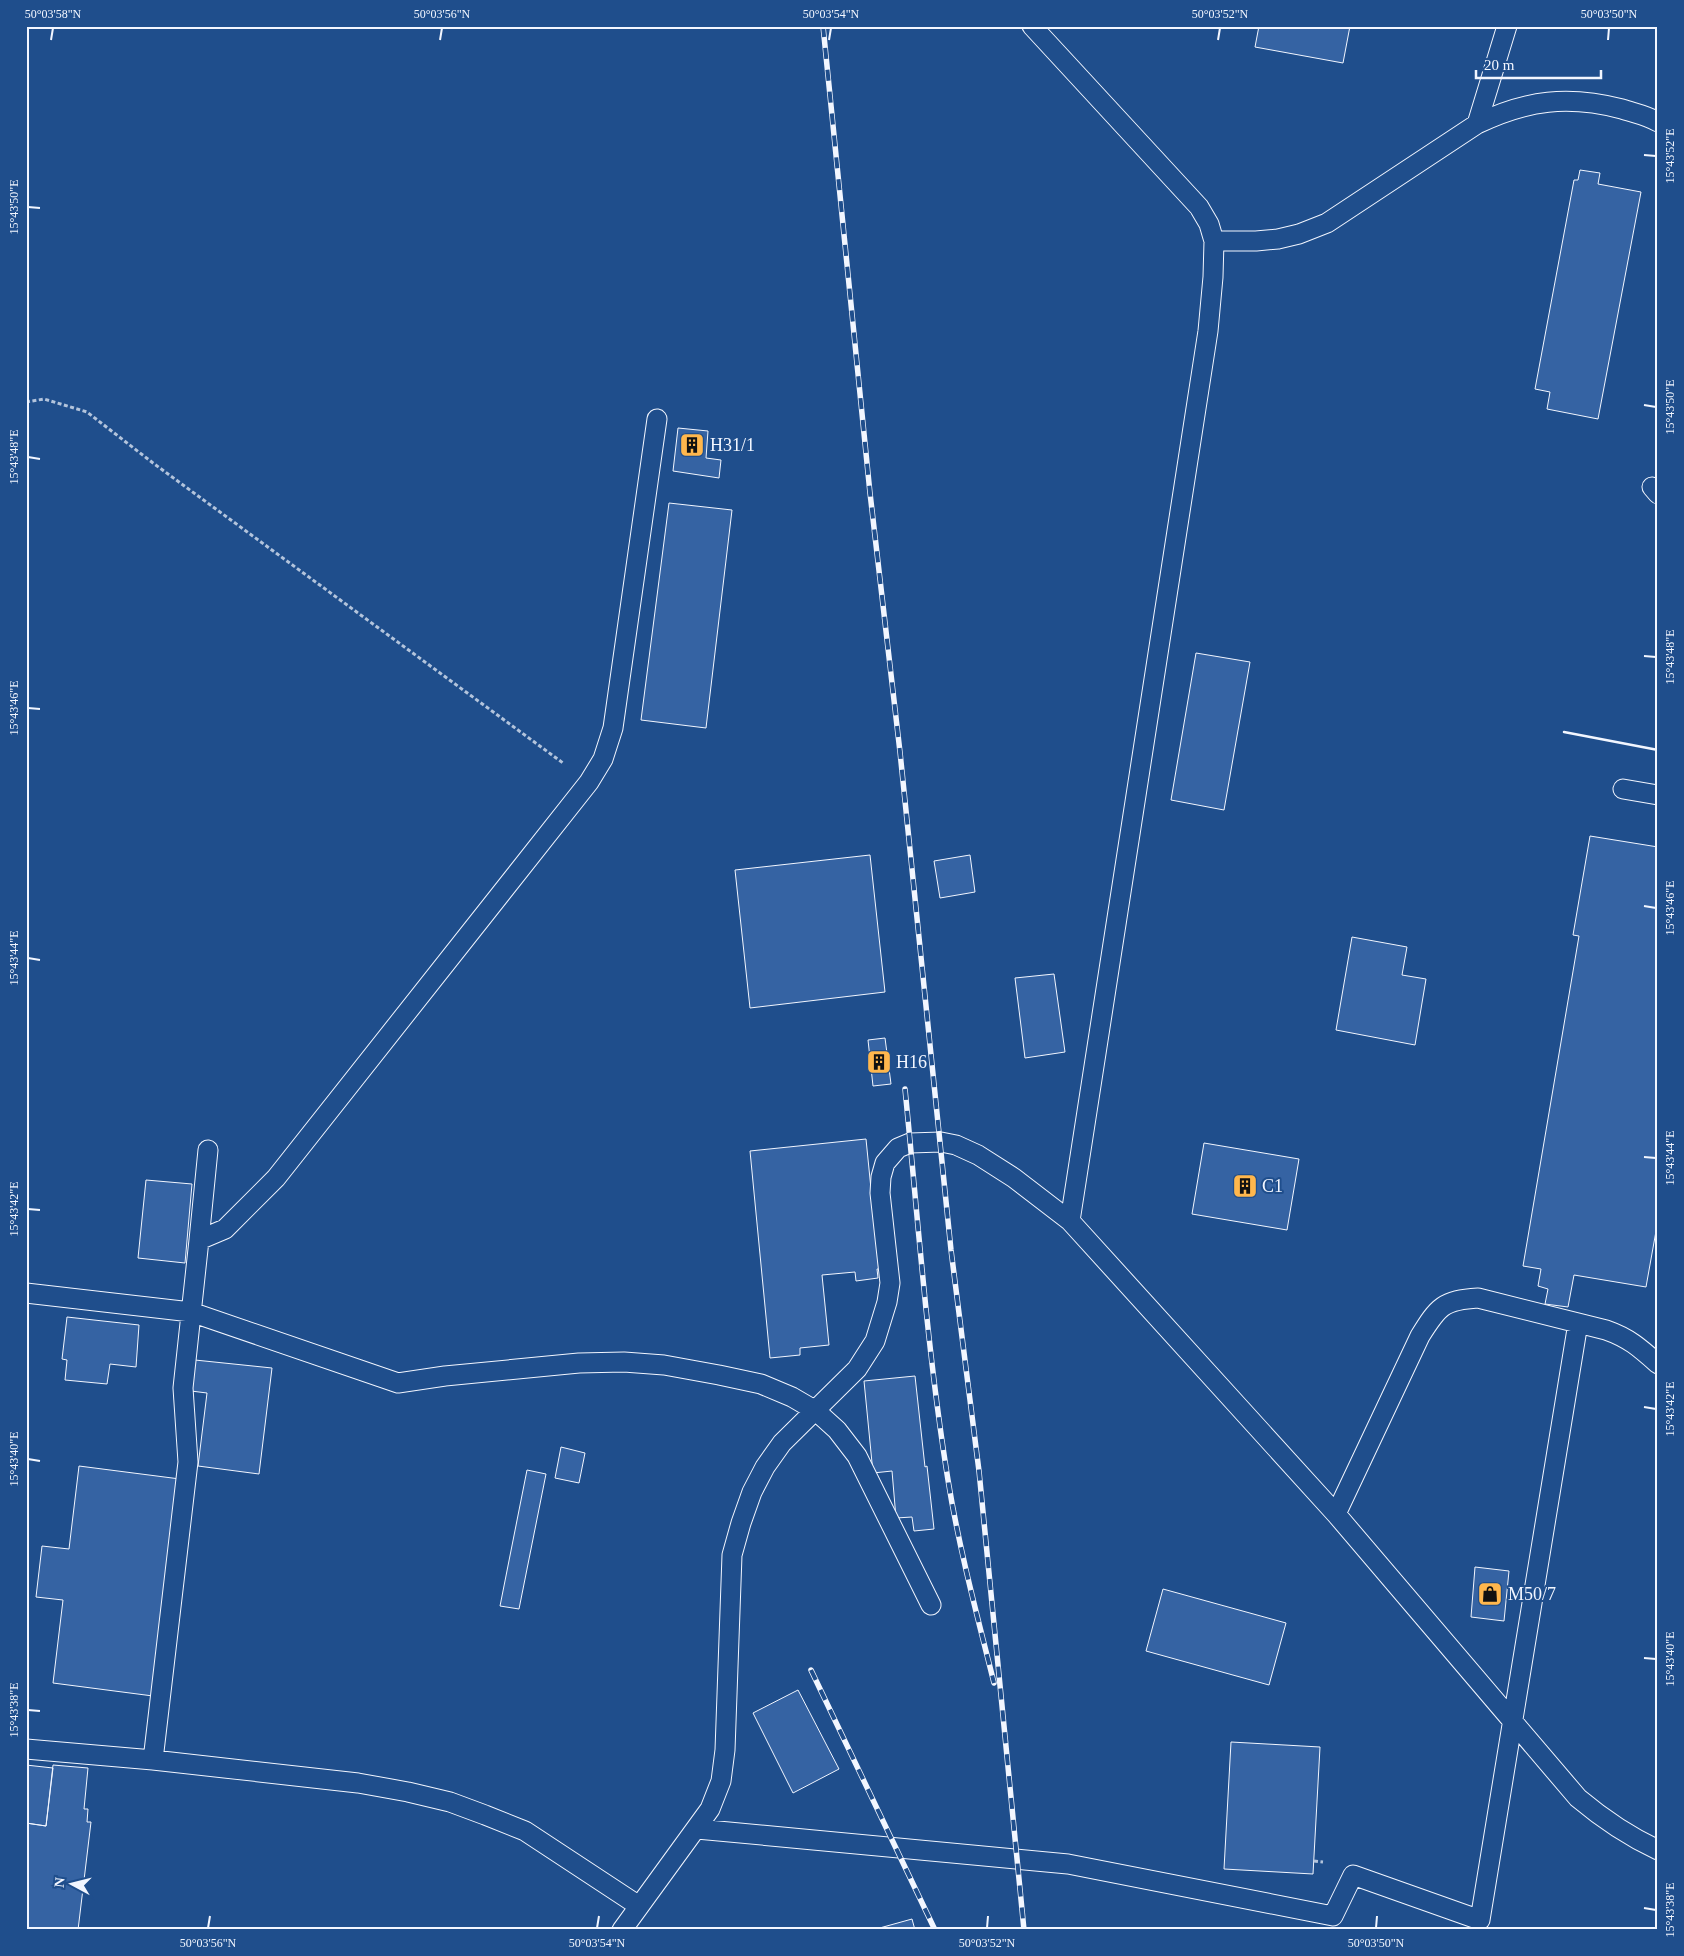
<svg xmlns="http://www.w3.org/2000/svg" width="1684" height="1956" viewBox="0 0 1684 1956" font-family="'Times New Roman',serif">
<rect width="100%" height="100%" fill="#1f4e8c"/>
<path fill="#3563a3" stroke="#f2f6ff" d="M1259,26h91l-7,37 -88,-16z
M1580,170l20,3 -2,11 43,8 -43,227 -51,-10 3,-17 -15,-3 39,-209h4z
M678,428l30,3 -2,27 15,2 -2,18 -46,-7z
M669,503l63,7 -26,218 -65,-8z
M1196,653l54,9 -26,148 -53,-10z
M1590,836l68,11v373l-12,67 -72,-12 -6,32 -23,-3 3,-15 -10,-3 3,-17 -18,-3 56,-330 -6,-1z
M870,855l15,137 -135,16 -15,-138z
M970,855l5,37 -35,6 -6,-37z
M1352,937l55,10 -5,28 24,4 -11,66 -79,-15z
M1054,974l11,78 -40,6 -10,-80z
M885,1038l6,46 -18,2 -5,-46z
M866,1139l13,130h-2l1,9 -22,3 -1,-9 -33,3 7,70 -29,3v7l-30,3 -20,-207z
M1204,1143l95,16 -12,71 -95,-16z
M146,1180l46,4 -7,79 -47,-5z
M67,1317l72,8 -3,42 -26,-3 -3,20 -42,-4 2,-20 -5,-1z
M195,1360l77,8 -13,106 -61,-8 9,-73 -16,-2z
M915,1376l10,91 2,-1 7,63 -20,2 -2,-14 -16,1 -4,-47 -19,2 -9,-92z
M561,1447l24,6 -6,30 -24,-5z
M79,1466l101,13 -27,217 -100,-13 10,-83 -27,-3 6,-51 27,3z
M527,1470l19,4 -27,135 -19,-3z
M1475,1567l34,4 -5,50 -33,-4z
M1163,1589l123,34 -17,62 -123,-34z
M798,1690l41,79 -46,24 -40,-80z
M1231,1742l89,5 -7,127 -89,-5z
M26,1765l27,3 -7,58 -20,-3z
M53,1765l35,3 -4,41h4l-1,13h4l-13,108h-52v-107l20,3z
M912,1919l3,11h-39v-1z"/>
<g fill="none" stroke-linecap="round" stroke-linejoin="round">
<defs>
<path id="service" d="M1032,26l167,181 10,17 5,17
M1477,124l30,-98
M1652,487l6,7
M1623,789l35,6
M1070,1221l138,-890 5,-54 1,-36h42l22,-2 21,-5 28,-11 150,-99c50,-24 91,-29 145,-15 12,4 24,6 36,13
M199,1240l9,-90
M26,1293l165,19 207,71 47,-7 134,-13 45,-1 40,3 55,10 42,9 31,13 24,14 21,19 20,26 74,149
M1658,1364c-18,-16 -29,-26 -52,-34l-128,-32c-35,2 -40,9 -58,38l-84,178 242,284c25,21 50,38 80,52
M26,1749l127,11 35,-298 -5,-74 16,-148 26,-11 51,-51 313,-396 14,-23 10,-31 44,-309
M153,1760l205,23 50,9 42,10 35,13 40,16 114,75
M697,1829l371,35 265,52 20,-41 127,45 98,-597
M622,1930l88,-121 11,-28 4,-31 7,-195 9,-32 11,-31 13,-25 17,-24 75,-74 18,-28 12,-39 3,-19 -10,-90 1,-16 4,-14 13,-15 12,-5 31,-1 15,3 22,10 36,23 56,43 266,293"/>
</defs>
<use href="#service" stroke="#f2f6ff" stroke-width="21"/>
<path stroke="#b3c4dc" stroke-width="3" stroke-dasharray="4 2.5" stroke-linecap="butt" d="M26,402l18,-3 43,13 66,51 410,300
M1314,1861l9,1"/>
<use href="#service" stroke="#1f4e8c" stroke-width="19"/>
<defs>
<path id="rail" d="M823,26l47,467 30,259 51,498 28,221 45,459
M905,1089c13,130 22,261 43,391 11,68 29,135 46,203
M811,1670l124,260"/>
</defs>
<use href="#rail" stroke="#f2f6ff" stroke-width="5.5"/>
<use href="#rail" stroke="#1f4e8c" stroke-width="4" stroke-dasharray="11" stroke-linecap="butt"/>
<path stroke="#f2f6ff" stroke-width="2.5" d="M1564,732l94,18"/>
</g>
<path fill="none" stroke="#f2f6ff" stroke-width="2" d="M51,40l2,-12M440,40l2,-12M829,40l2,-12M1218,40l2,-12M1608,40l1,-12M1644,155l12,1M28,207l12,1M1644,405l12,2M28,457l12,2M1644,656l12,1M28,708l12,1M1644,906l12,2M28,958l12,2M1644,1157l12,1M28,1209l12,1M1644,1407l12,2M28,1459l12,2M1644,1658l12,1M28,1710l12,1M1644,1908l12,2M208,1928l2,-12M597,1928l2,-12M987,1928l1,-12M1376,1928l1,-12"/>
<defs>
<symbol id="building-square" viewBox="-11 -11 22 22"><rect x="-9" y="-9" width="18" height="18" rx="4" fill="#ffb74d" stroke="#1f4e8c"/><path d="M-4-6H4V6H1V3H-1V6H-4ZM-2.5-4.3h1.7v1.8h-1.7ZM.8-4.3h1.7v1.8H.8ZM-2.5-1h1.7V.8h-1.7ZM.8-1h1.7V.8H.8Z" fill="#111"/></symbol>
<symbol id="shop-square" viewBox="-11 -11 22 22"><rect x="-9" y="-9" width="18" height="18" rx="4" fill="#ffb74d" stroke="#1f4e8c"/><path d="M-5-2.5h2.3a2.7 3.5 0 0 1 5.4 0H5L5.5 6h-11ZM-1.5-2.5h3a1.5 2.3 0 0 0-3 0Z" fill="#111"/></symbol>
</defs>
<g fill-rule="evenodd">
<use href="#building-square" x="678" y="431" width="28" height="28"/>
<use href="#building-square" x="865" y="1048" width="28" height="28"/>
<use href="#building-square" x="1231" y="1172" width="28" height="28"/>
<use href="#shop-square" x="1476" y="1580" width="28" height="28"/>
</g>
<g text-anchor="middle" stroke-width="4" stroke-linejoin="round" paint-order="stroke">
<g font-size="18" fill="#f2f6ff" stroke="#1f4e8c" text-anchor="start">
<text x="710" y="451">H31/1</text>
<text x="896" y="1068">H16</text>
<text x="1262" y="1192">C1</text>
<text x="1508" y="1600">M50/7</text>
</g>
</g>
<rect width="1684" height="1956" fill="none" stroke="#1f4e8c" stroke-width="55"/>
<g transform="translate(72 1884) rotate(277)" stroke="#1f4e8c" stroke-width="4" paint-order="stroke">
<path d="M0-4L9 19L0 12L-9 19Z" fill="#f2f6ff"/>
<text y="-8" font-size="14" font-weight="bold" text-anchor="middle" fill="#f2f6ff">N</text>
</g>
<path d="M1476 70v8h125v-8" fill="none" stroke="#f2f6ff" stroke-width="2.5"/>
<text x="1484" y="70" font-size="15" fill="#f2f6ff" stroke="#1f4e8c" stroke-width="4" paint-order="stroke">20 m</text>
<rect x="28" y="28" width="1628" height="1900" fill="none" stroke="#f2f6ff" stroke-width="2"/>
<g font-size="12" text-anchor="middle" fill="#f2f6ff">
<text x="53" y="18">50°03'58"N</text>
<text x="442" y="18">50°03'56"N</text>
<text x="831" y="18">50°03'54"N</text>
<text x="1220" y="18">50°03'52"N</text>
<text x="1609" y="18">50°03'50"N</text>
<text transform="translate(1670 156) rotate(-90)" y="4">15°43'52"E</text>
<text transform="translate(14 207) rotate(-90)" y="4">15°43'50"E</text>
<text transform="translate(1670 407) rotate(-90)" y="4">15°43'50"E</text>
<text transform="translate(14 457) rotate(-90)" y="4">15°43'48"E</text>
<text transform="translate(1670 657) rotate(-90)" y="4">15°43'48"E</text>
<text transform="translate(14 708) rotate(-90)" y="4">15°43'46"E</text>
<text transform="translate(1670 908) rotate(-90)" y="4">15°43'46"E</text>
<text transform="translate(14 958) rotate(-90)" y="4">15°43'44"E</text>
<text transform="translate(1670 1158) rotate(-90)" y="4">15°43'44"E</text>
<text transform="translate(14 1209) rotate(-90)" y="4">15°43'42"E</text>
<text transform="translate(1670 1409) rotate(-90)" y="4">15°43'42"E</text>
<text transform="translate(14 1459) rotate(-90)" y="4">15°43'40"E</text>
<text transform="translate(1670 1659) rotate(-90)" y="4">15°43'40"E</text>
<text transform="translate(14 1710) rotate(-90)" y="4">15°43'38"E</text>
<text transform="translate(1670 1910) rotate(-90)" y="4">15°43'38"E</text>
<text x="208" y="1947">50°03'56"N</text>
<text x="597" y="1947">50°03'54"N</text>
<text x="987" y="1947">50°03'52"N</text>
<text x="1376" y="1947">50°03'50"N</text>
</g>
</svg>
